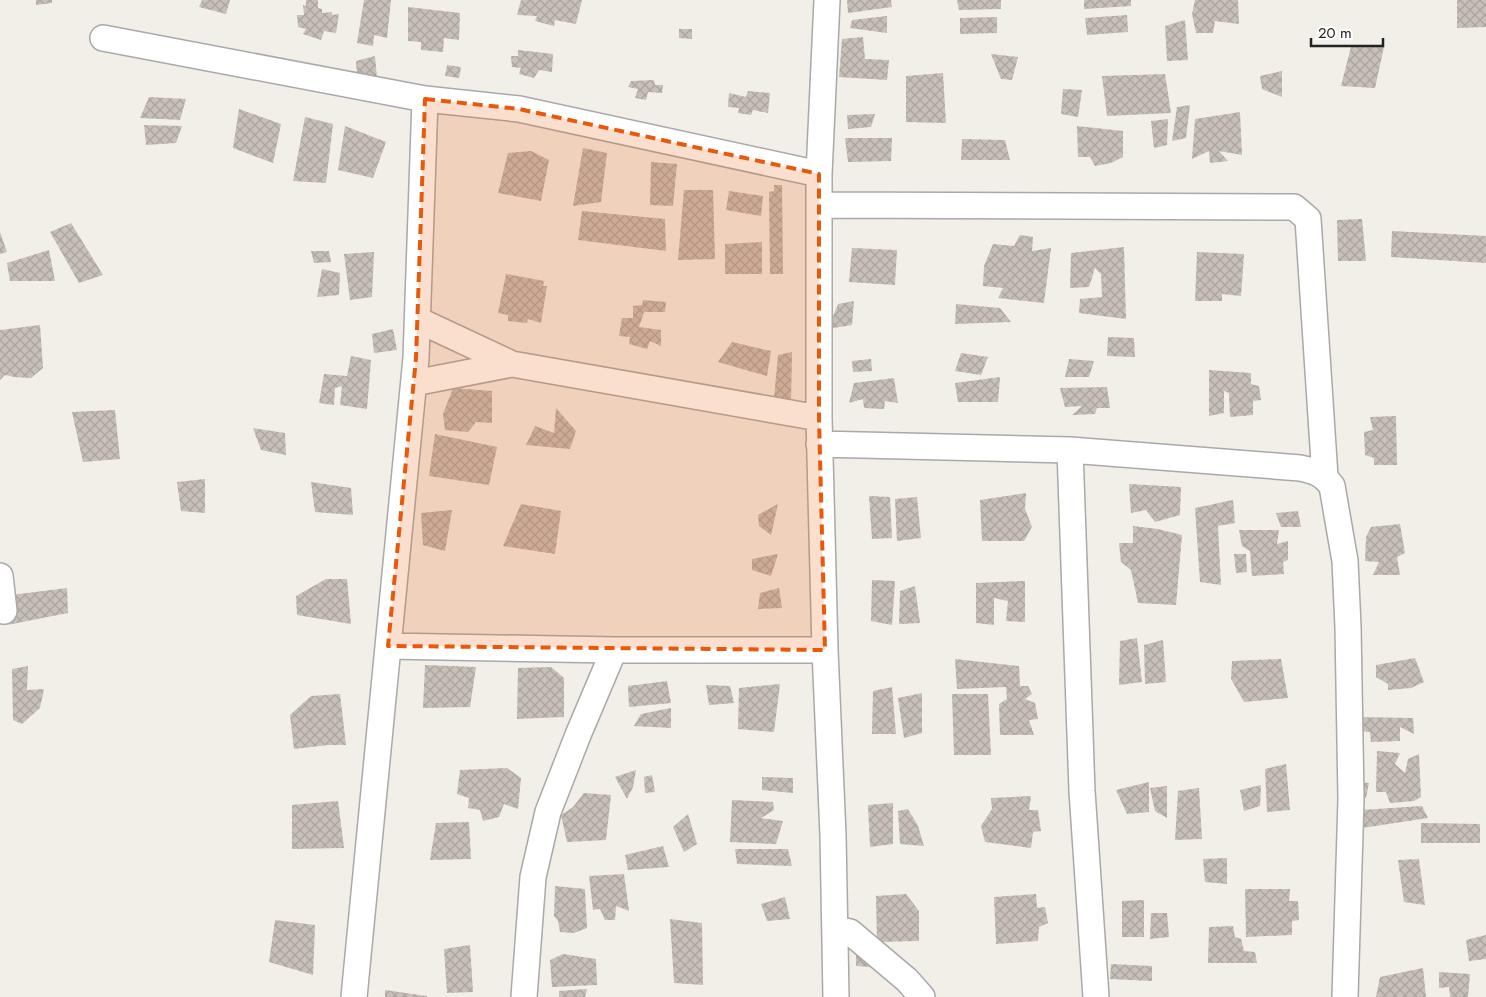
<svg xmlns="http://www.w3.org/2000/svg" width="1486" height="997" viewBox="0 0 1486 997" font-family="Jost,sans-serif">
<defs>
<pattern id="building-cross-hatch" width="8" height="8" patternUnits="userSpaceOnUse" patternTransform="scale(1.25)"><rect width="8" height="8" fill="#c7bfb8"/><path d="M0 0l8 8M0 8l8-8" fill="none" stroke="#aba49e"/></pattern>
</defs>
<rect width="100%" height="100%" fill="#f2efe9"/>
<path fill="url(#building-cross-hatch)" d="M36,0h16v3l-16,2z
M202,0h28l-4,14 -27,-7z
M306,0h12v8l4,1v4l10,-1v3l7,-1 -3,19 -12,-2 -3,9 -18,-6 3,-5 -8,-2 -1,-12h7l-1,-10 3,1z
M364,0h27l-4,38 -13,-3 -1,11 -16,-3z
M521,0h61l-6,24 -21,-4 -1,6 -19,-5 2,-5 -20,-1z
M847,0h44l1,7 -44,6z
M957,0h44v9l-42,1z
M1084,0h47v6l-47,3z
M1195,0h43l1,24 -24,-3 -2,12h-17l-4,-19z
M1457,0h29v27l-29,1z
M408,7l52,6 -1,27 -15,-2 -1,14 -22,-2v-8l-13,-1z
M1127,15l1,17 -41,3 -2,-17z
M887,16v17l-37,-5 2,-8z
M997,17v16l-37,1v-16z
M1185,20l3,40 -21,1 -2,-35z
M679,29h13v10l-13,-1z
M863,37l2,22 24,1 -2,20 -48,-3 3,-38z
M1351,47h33l-9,41 -34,-2z
M518,50l35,4 -1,18 -13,-2 -5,8 -15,-4 2,-6 -9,-1 -1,-11h7z
M991,54l27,3 -6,23 -11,-1z
M375,56l2,22 -20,-1 -1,-16z
M447,65l14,2 -2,11 -14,-2z
M1282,71v26l-20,-8 -2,-13z
M943,73l3,50 -40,-1v-46z
M1165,74l6,39 -64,3 -5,-40z
M654,80l1,5h8l-1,8 -14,-1 -2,8 -11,-2 3,-9 -10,-2 3,-6z
M1063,89l19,1 -4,27 -17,-3z
M748,91l22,2 -2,20 -15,-3 -2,5 -13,-2 1,-5 -11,-1 1,-14 17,4z
M149,97l37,2 -6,21 -40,-2z
M1190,105l-4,33 -14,3 5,-34z
M239,109l42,15 -8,39 -40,-15z
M1240,112l2,43 -23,-4 9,10 -18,2 -1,-12 -17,8 3,-40z
M875,114l-4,13 -23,2 -1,-14z
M305,117l28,7 -7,59 -33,-2z
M1168,119l-1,26 -13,3 -3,-27z
M144,125l38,1 -6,17 -30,2z
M345,126l41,16 -13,36 -35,-8z
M1077,126l46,5v26l-12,6 -16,3 -5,-9h-12z
M845,138h47l-1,23 -43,1z
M962,139l43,1 5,20h-49z
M583,148l24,5 -6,49 -28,4z
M531,151l18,9 -8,41 -43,-8 10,-40z
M651,162l26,2 -4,42 -23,-1z
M774,185h8l1,89h-13l-1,-82 5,-1z
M684,190h29l2,69 -37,1z
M729,191l34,5 -2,20 -35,-6z
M582,211l83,8 1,32 -88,-11z
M1362,219l4,42h-28l-1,-41z
M71,223l32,52 -24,8 -29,-51z
M1392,231l94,5v27l-95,-6z
M0,232l7,20 -7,2z
M1020,235l13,2 -1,14 19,-3 -7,55 -46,-5 5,-10 -20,-2 1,-20 9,-22 21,2z
M762,242v32h-37v-30z
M1124,247l2,72 -47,-6 1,-14 22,-2 -1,-23 -6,-6 -6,19 -19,1 1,-35z
M852,248l45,2 -2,35 -46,-3z
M49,250l6,31h-45l-3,-18z
M311,251h18l2,11 -17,1z
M374,252l-2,45 -22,3 -6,-46z
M1197,252l47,2 -3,42 -19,-2v7h-27z
M322,269l18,4 -1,22 -22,2z
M506,274l38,7 -1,5h4l-6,37 -13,-4 -1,4 -19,-2v-6l-10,-2z
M643,300l23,2 -1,10h-21l-5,15 22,3v16l-11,-5 -3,8 -18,-5 1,-7 -11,-1 3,-18h11v-12l9,-1z
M854,301l-2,24 -24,4 10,-25z
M956,304l44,4 11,14 -56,2z
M40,325l3,43 -12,10 -17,-1 -9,-2 -5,5v-50z
M393,329l4,21 -23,3 -2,-19z
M1108,337l26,1 1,19 -28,-1z
M732,342l39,9 -4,25 -49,-14z
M792,352l-1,51 -17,-5 4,-43z
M961,353l27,4 -7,18 -26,-4z
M351,356l20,4 -4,49 -27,-4 2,-19 -7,2 -1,17 -15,-2 5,-29 23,2z
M871,359l1,12 -19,1 -1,-11z
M1069,359l25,2 -5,16h-24z
M1209,370l42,3v11l8,2 2,14 -8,1v14l-23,2 -1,-24 -5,-2v22l-15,3z
M1000,377l-2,25h-40l-3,-19z
M894,378l4,25 -13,-2 -1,8 -20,-1 -1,-9 -14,4 5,-20z
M1107,387l3,21h-13l-2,6 -23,1 10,-9 -17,1 -5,-19z
M453,388l39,3v32l-16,-1 -8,10 -23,-2 -2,-16z
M556,408l20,23 -6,18 -44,-4 9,-19 19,7z
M115,410l5,49 -37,3 -11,-50z
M1396,416l1,49h-23v-7l-9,-3 -1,-23 9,-2 -3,-13z
M253,428l32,5 1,22 -25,-5z
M435,434l62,13 -8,38 -60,-9z
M205,479v34l-24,-2 -4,-29z
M311,482l40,6 2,27 -38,-3z
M1129,484l52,3 -1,28 -25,7 -9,-12 -15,3z
M1026,493l-1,16 7,18 -8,14h-42l-2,-41z
M869,496l21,1 2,41 -20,1z
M917,497l4,41 -24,3 -2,-42z
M1233,500l2,23 -17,3 3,59 -21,-3 -5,-74z
M521,504l40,7 -6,43 -52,-8z
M778,504l-7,31 -12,-9 -1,-11z
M452,510l-7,41 -22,-6 -2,-32z
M1298,511l3,16h-20l-5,-14z
M1400,524l5,29 -8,4 3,18h-27l6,-13 -14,-1 1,-24 5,-10z
M1133,526l25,3 24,6 -6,70 -38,-2 -7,-33 -10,-8 -2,-19h14z
M1239,530h40l-2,14 11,-3v19l-5,2 1,12 -32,2 -2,-25 -8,-5z
M778,554l-7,22 -19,-6v-11z
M1234,554h12l1,18 -11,1z
M326,579h21l4,45 -54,-9 -1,-19z
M872,580l23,1 -3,44 -21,-4z
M1025,581v41l-19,-1 2,-20 -14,-3v27l-18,-2v-40z
M915,586l5,37 -21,1 1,-33z
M67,588l1,25 -61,12 4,-30z
M779,588l3,20 -24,1 2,-16z
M1137,638l5,44 -23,3 1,-44z
M1163,640l3,42 -21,2 -1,-39z
M1415,658l9,24 -13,6 -23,2v-6l-12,-7v-12z
M955,659l64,7 1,20h8l4,8 -7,5 10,4 3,16 -9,1 5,15h-34l-1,-31 8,-5 -1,-12 -49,2z
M1281,659l7,39 -44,4 -13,-23 1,-18z
M425,665l51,2 -6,40 -47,1z
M28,666l-1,24 17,-1 -4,19 -18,16 -9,-4 -1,-51z
M551,667l13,11v39l-47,2 1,-51z
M667,681l4,22 -42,4 -1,-21z
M780,684l-6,48 -36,-3 1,-41z
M706,685l24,1 4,17 -25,2z
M892,687l4,47h-24l1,-43z
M922,693v40l-18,5 -6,-40z
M340,694l6,51h-18l-34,4 -4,-34 21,-19z
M952,694h36l3,61h-37z
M671,708v20l-37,-2 7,-12z
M1355,717l58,1 1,16 -14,-7v14l-29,1 -1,-10 -11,-1z
M1377,751l23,2 -5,11 10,9 3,-14 11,-5 2,43 -7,4 -24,2 -4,-11h-10z
M1286,764l4,46 -23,2 -2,-43z
M507,768l14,10 -3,31 -14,-5 -5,13 -16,4 -3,-11 -12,-2 1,-10 -12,-4 3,-24z
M636,770l-3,17 -6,12 -12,-22z
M652,775l3,17 -10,1 -1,-16z
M762,777l31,1v15l-31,-3z
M1149,782v30l-22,2 -11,-24z
M1361,782l8,1 -3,15 -8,-3z
M1261,785l-1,21 -16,5 -4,-21z
M1167,786v32l-12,-7 -5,-23z
M1199,788l3,51 -27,1 3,-49z
M584,793l27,2 -5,45 -39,2 -6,-27 12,-8z
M1031,796l-2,14h9l3,21 -8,1 -2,16 -46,-6 -4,-16 11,-17 -1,-11z
M732,800l41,2 1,8 -13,8 22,3 -7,23 -46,-2z
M338,801l6,47 -52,1v-44z
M893,803v41l-23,3 -2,-42z
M1422,806l6,12 -66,10 -1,-18z
M908,809l10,17 6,20 -24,-2 -2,-33z
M688,814l9,30 -13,8 -11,-25z
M469,822l2,37 -41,1 6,-37z
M1421,823l59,1v19h-59z
M663,846l6,21 -41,3 -3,-15z
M735,849h53l4,17 -55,-2z
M1227,858v26l-22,-2 -2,-23z
M1419,859l6,46 -21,-3 -6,-42z
M624,874l5,37 -13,-5 -1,14h-10l-5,-11 -7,1 -4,-34z
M555,886l30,3 2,39 -13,5 -14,-1 -2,-11 -4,-5z
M1245,889h45l-1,12h9l1,19 -7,1v14l-46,2z
M906,894l13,17v30l-42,1 -1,-46z
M1036,894l1,14 8,-1 3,16 -9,4 -1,14 -42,3 -2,-47z
M785,897l5,22 -23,2 -6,-17z
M1144,900v37h-22v-36z
M1151,913h16l2,24 -19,2z
M670,919l32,4 1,62 -29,-2z
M275,920l40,5 -2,50 -44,-13z
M1233,926l2,11 6,2 3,12 11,1 2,11h-49l1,-36z
M1486,935v24l-17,2 -3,-21z
M470,945l3,47 -26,1 -3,-44z
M856,950l28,18 -28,-2z
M563,954l33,5 1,26 -45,2 -2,-27z
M1111,964l41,2v15l-42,-2z
M1423,968l3,29h-50l4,-20z
M1439,972l31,2 -2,23h-18l-1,-10 -10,1z
M587,989l-2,8h-26v-6z
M385,990l42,6v1h-42z"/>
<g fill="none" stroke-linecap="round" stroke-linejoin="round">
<defs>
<path id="minor" d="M827,0l-8,174v244l6,232 8,185 3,162
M103,38l322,61 94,10 300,65
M819,205l475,2 14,12 17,258
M418,320l94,44 307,54
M414,383l98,-19
M819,444l251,6 230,18c15,3 23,6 32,18l13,75 3,66 3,172 -6,198
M1070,450l12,341 14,206
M0,576l4,35
M388,646l226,4h211
M835,929l15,3 57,48 15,17
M354,997l62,-639 9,-259
M524,997l9,-120 15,-65 30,-77 36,-85"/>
</defs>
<use href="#minor" stroke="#a9a9a9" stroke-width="28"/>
<use href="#minor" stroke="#fff" stroke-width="25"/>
</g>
<path fill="#e8590c" fill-opacity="0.2" stroke="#e8590c" stroke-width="4" stroke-dasharray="10 6" stroke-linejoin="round" d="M425,99l94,10 300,65v244l6,232 -437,-4 28,-288z"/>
<path d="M1311 38v8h72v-8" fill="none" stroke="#222222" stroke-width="2.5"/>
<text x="1318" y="38" font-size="15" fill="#222222" stroke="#ffffff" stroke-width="4" paint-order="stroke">20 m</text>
</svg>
